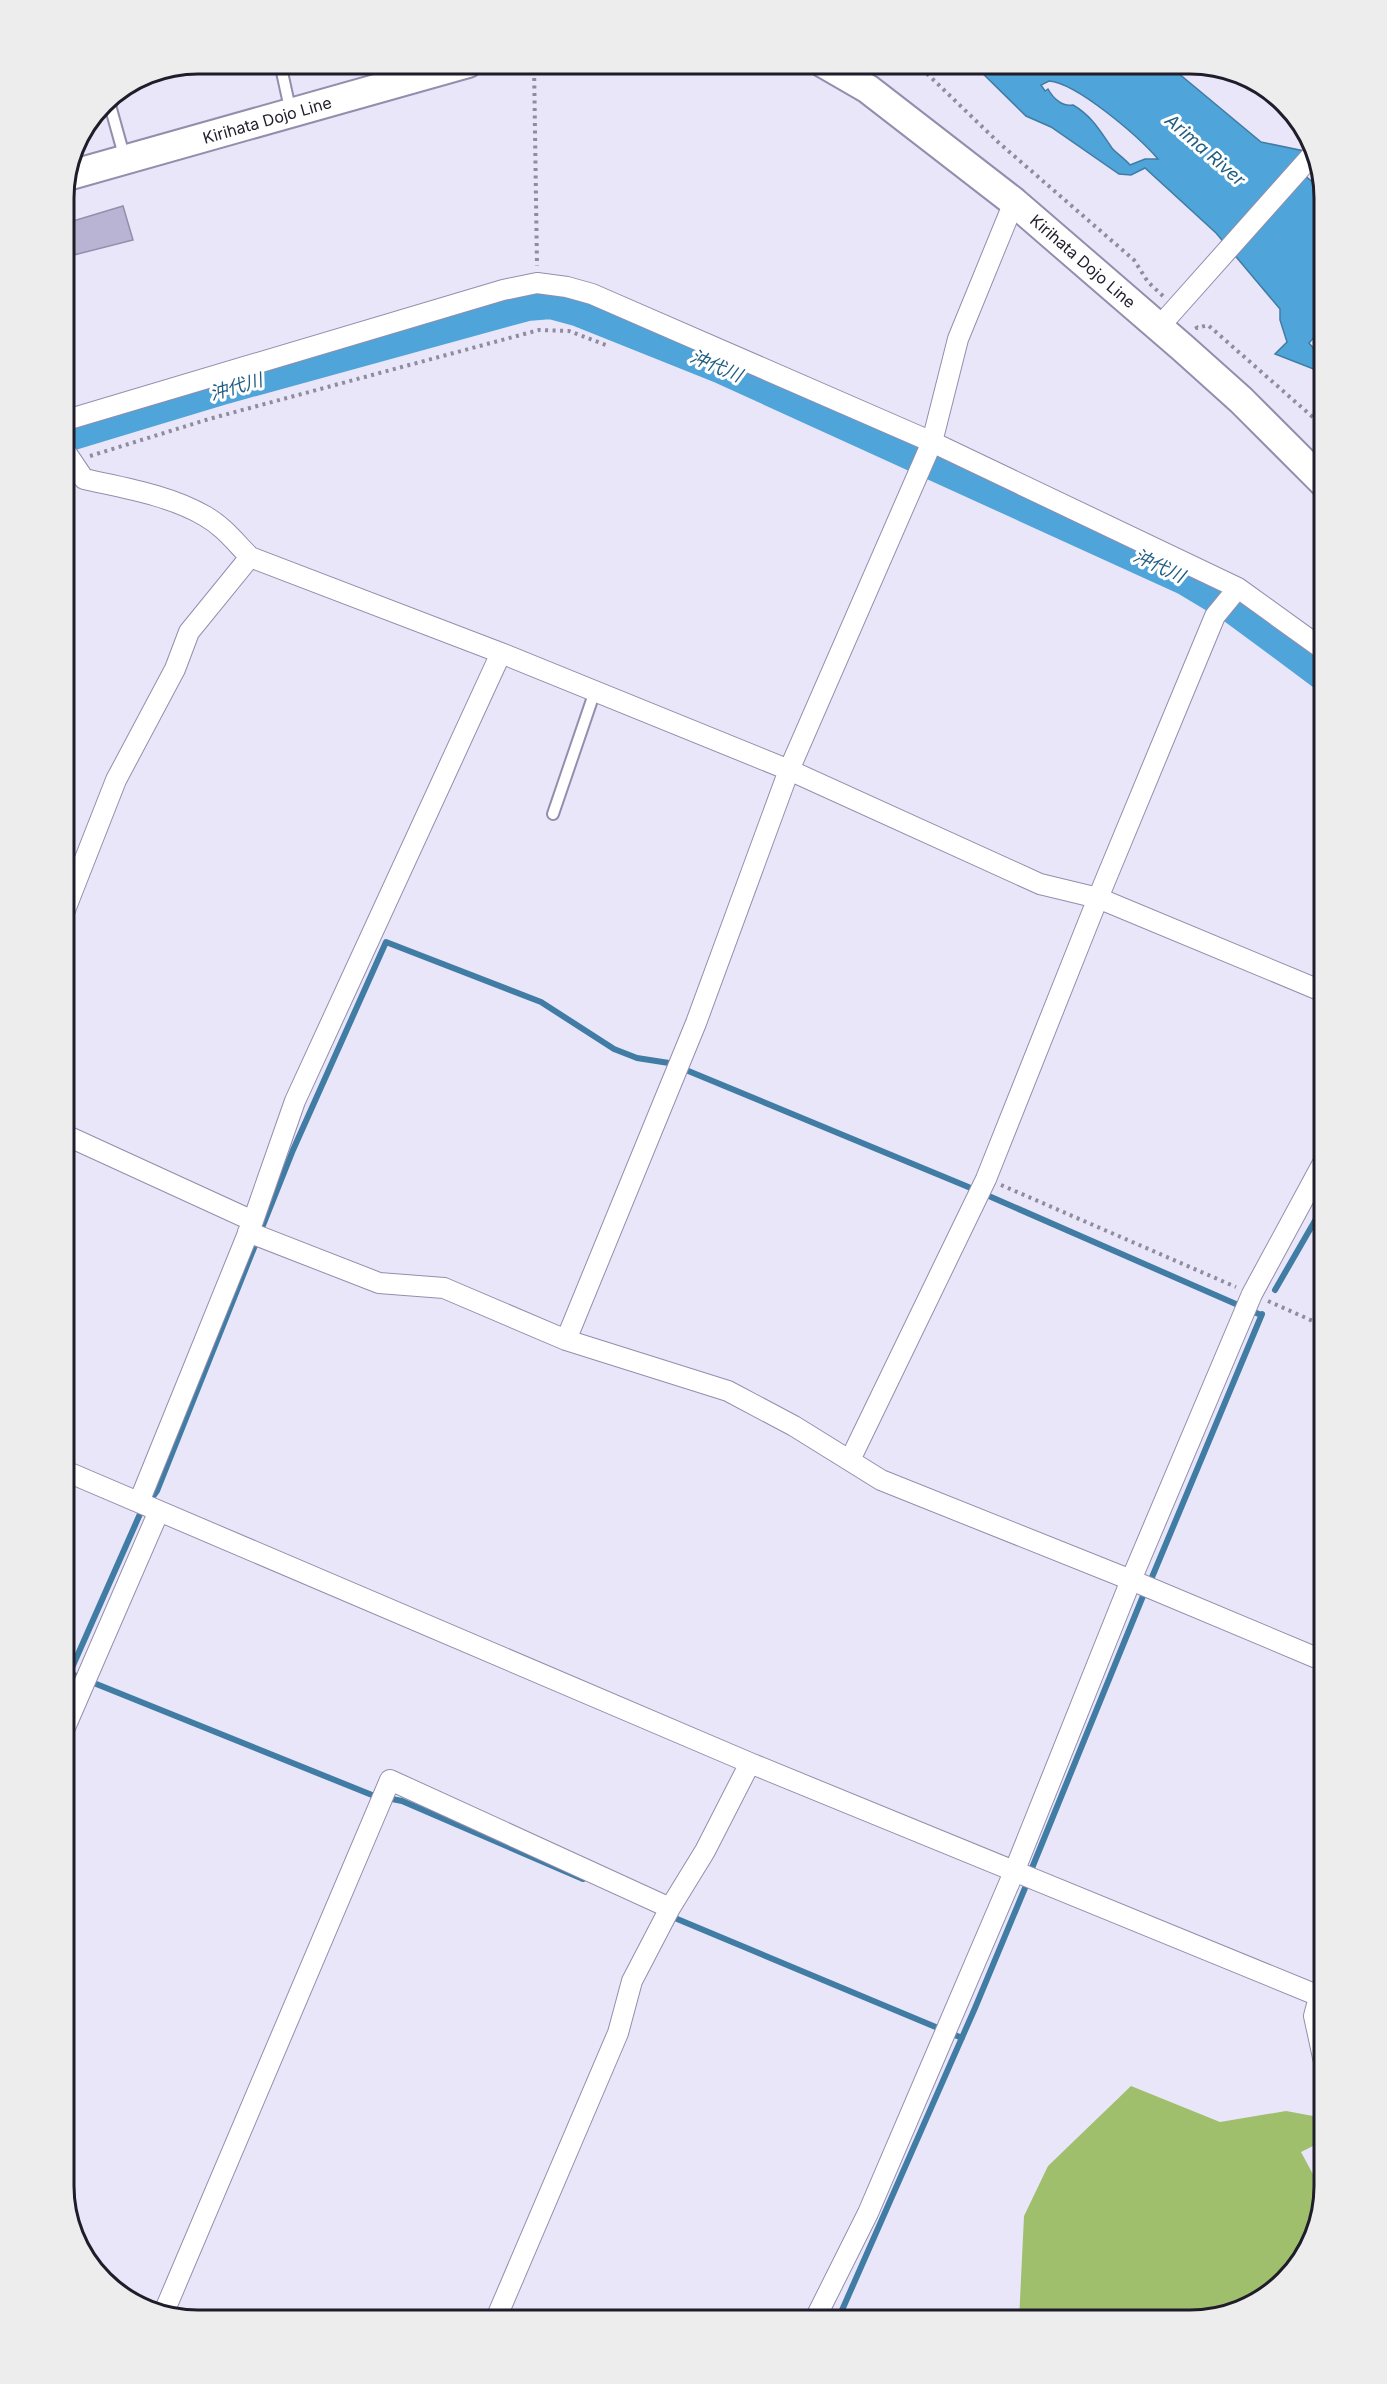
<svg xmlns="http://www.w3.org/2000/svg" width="1387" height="2384" viewBox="0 0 1387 2384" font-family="Inter,'Noto Sans JP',sans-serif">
<rect width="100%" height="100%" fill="#e9e6fa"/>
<path fill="#9fbf6d" d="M1131,2086l89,36 66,-11 38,7v24l-5,1 -18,9 14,26 5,23 -18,60 -53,46 -60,14h-170l5,-105 24,-50z"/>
<path fill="#4fa4d9" stroke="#417ca4" stroke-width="1.5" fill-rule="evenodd" d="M972,63h194l95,79 53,11 -18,15 27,23 1,7v137l-6,-2 -9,10 13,15 2,-3v12l-8,3 -41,-16 12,-12 -7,-22v-11l-64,-76 -71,-65 -14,7 -12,-1 -68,-47 -25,-11zM1049,81c28,2 90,56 109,78h-13l-15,6c-5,-6 -14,-12 -18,-17 -12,-17 -20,-32 -39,-43 -11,2 -20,-7 -25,-16l-3,2 -4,-6z"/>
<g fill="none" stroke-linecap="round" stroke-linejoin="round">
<path stroke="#417ca4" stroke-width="6" d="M1275,1290l49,-85
M1150,1582l112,-268
M69,1673l303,122 30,6 181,78
M63,1688l77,-174 17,-23 136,-341 93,-208 155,60 73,47 23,9 32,5 297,123 295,129
M1032,1868l111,-272
M670,1916l292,122
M839,2317l136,-309 50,-120"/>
<path stroke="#4fa4d9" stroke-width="34" d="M63,436l162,-49 302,-83 24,-2 26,7 145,58 463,211 50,30 89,66"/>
</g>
<path fill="#b9b4d4" stroke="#928eac" stroke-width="1.5" d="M123,206l10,34 -67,17 -3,-10v-23z"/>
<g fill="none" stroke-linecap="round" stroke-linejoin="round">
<defs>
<path id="lane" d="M280,63l11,50
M378,63l4,24
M108,98l17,61
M553,814l42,-123"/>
<path id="street" d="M1159,327l155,-174
M63,421l440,-131 34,-7 30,4 25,7 340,148 306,146 86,62
M63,448l21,31c40,9 85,16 121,37 18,10 31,27 45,41l251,96 288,117 251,114 58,14 226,94
M63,915l53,-135 59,-111 14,-37 61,-75
M63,1134l190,87
M248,1232l131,51 65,5 122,52 162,51 66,35 87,54 250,100 193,81
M566,1340l130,-317 93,-253 143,-328 26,-103 56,-137
M850,1460l136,-281 112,-281 117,-282 23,-28
M63,1470l687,293 574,235
M139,1502l114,-281 42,-120 206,-448
M63,1732l96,-221
M1319,1997l-5,19 10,46
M164,2312l226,-532 280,128
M495,2321l123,-288 14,-52 38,-73 35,-57 45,-88
M814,2321l54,-108 146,-341 117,-292 121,-286 72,-133"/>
<path id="secondary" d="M823,63l45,26 146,113 169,146 58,52 83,83
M67,176l401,-113"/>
</defs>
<use href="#lane" stroke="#938ead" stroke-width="14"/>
<use href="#street" stroke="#938ead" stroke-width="22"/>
<use href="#secondary" stroke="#938ead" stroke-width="32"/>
<path stroke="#8f8c9d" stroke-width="4" stroke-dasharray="3 4.5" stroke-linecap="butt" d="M534,63l3,203
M916,63l82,79 136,118 14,22 16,15
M1196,326l1,2 11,-3 116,102
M90,456l119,-37 330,-89 30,1 37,14
M1001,1185l235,102
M1268,1301l56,25"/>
<use href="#lane" stroke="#fff" stroke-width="10"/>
<use href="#street" stroke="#fff" stroke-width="20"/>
<use href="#secondary" stroke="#fff" stroke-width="28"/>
</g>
<g text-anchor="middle" stroke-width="6" stroke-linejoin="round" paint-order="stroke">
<g font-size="16" fill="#1f1d29" stroke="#fff">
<text transform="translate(267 120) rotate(-16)" y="6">Kirihata Dojo Line</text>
<text transform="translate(1083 261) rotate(41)" y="6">Kirihata Dojo Line</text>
</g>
<g font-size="18" font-style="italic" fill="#1f5d82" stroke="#fff">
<text transform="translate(1205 150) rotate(41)" y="6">Arima River</text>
<text transform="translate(716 366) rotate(23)" y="6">沖代川</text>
<text transform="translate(236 387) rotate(-16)" y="6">沖代川</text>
<text transform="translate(1159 566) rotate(25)" y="6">沖代川</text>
</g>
</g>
<path d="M0 0H1387V2384H0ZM198 74H1190A124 124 0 0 1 1314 198V2186A124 124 0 0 1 1190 2310H198A124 124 0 0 1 74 2186V198A124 124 0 0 1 198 74Z" fill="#ededee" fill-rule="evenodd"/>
<path fill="none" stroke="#1f1d29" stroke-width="3" d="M198 74H1190A124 124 0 0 1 1314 198V2186A124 124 0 0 1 1190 2310H198A124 124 0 0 1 74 2186V198A124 124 0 0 1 198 74Z"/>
</svg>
